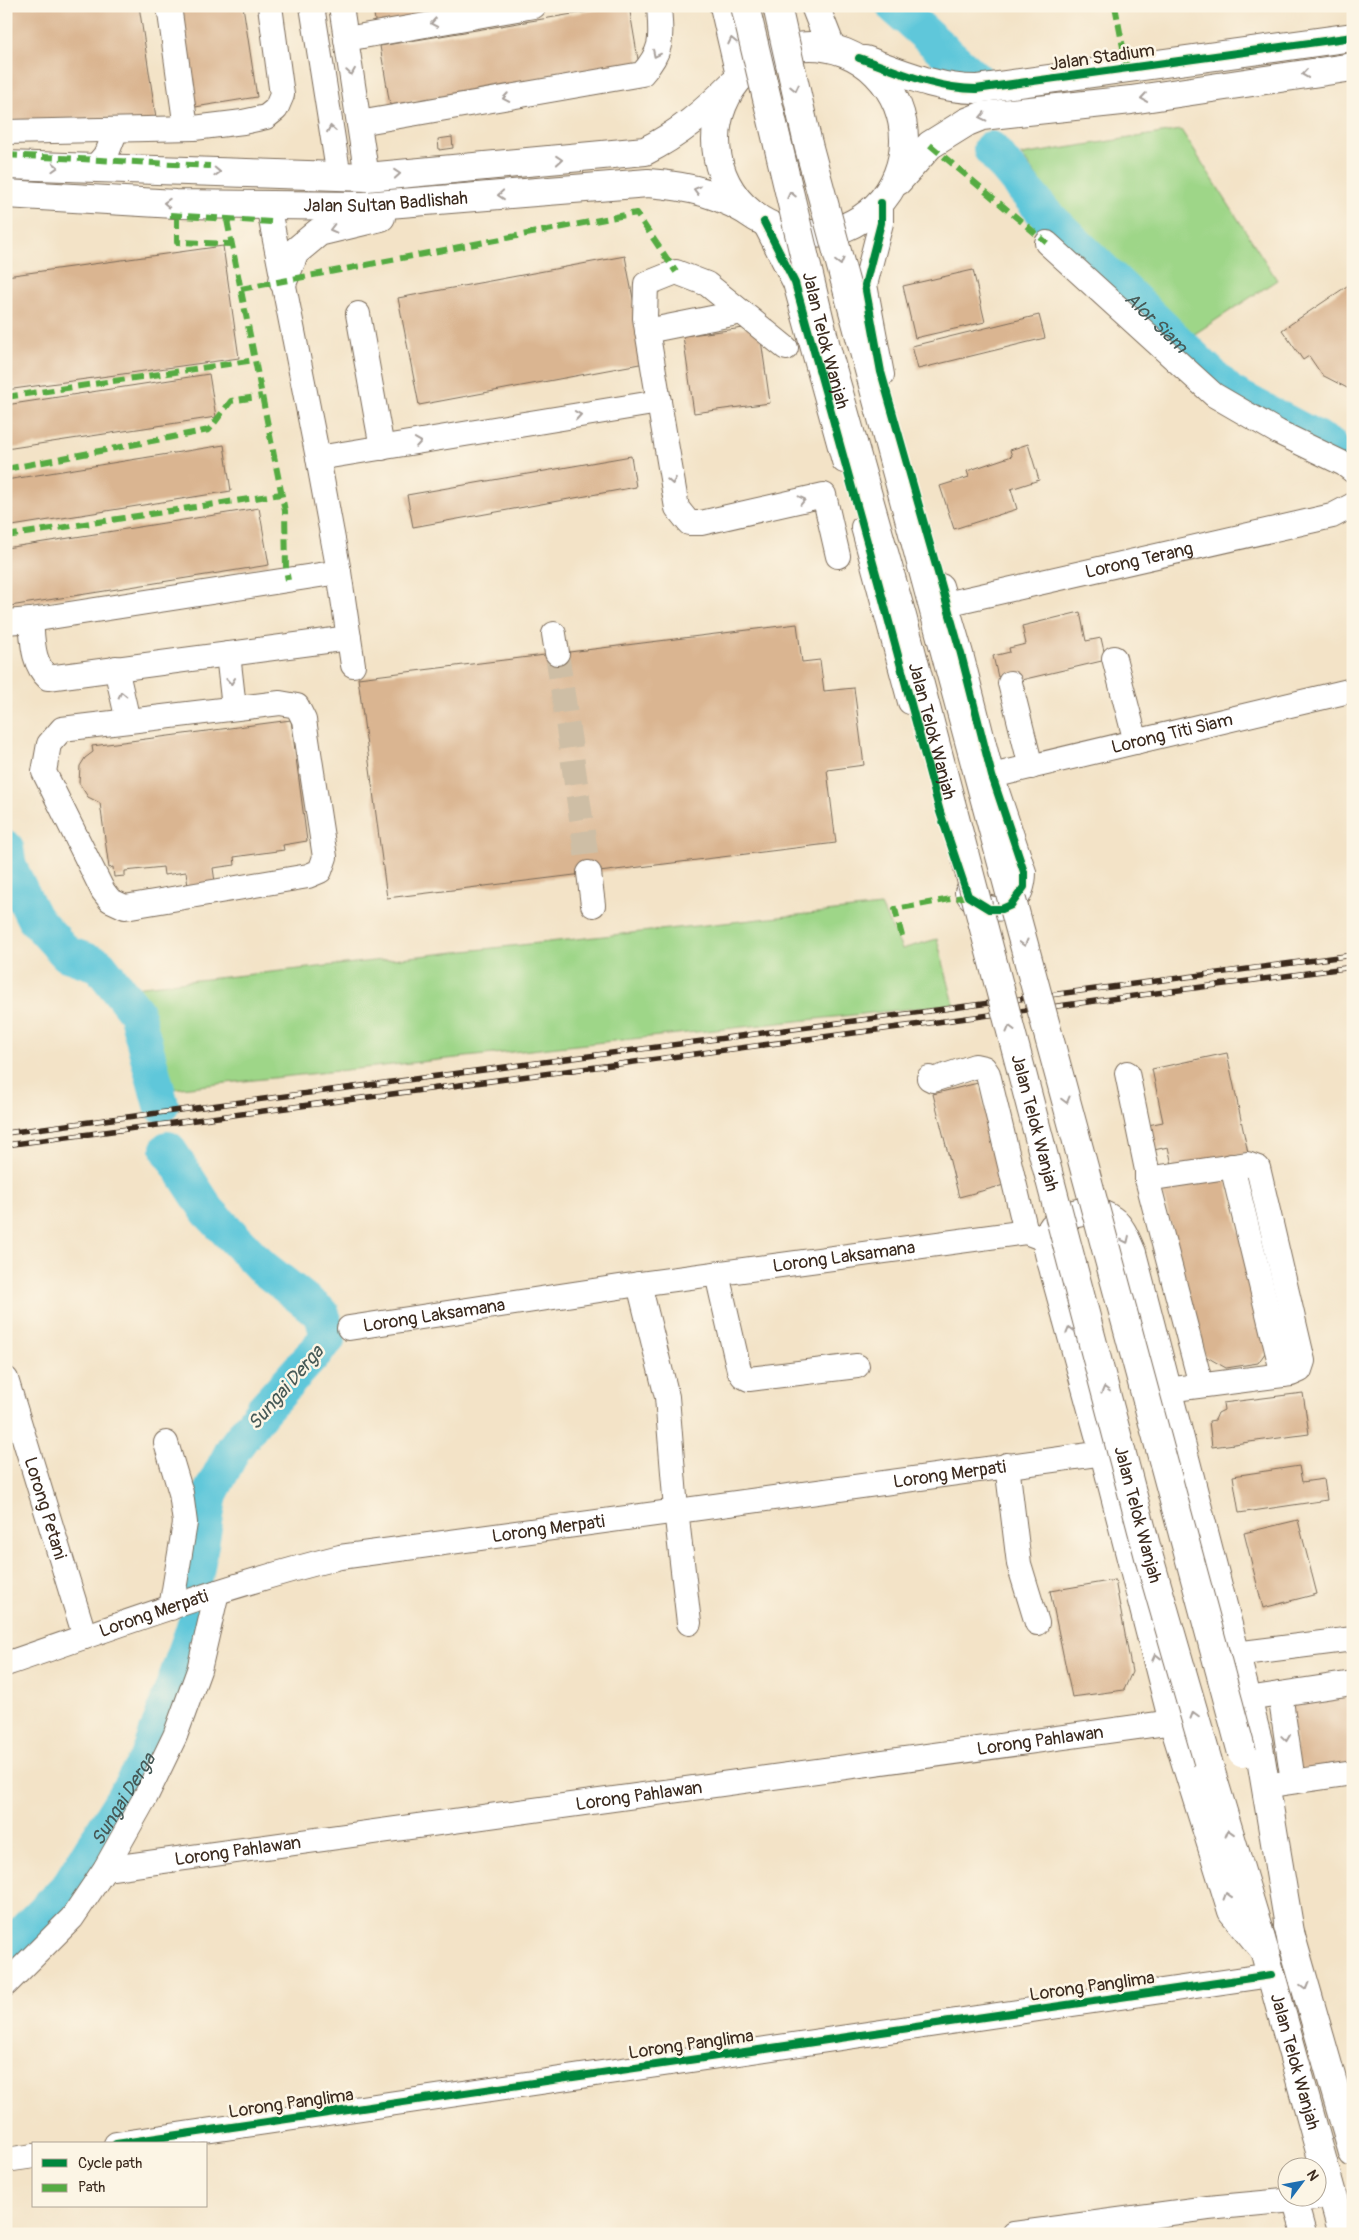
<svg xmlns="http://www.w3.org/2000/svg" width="1359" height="2240" viewBox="0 0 1359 2240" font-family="Pangolin,sans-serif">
<rect width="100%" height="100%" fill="#fcf5e5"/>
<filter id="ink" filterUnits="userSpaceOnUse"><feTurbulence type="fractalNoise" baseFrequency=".02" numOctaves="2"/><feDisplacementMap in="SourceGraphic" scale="10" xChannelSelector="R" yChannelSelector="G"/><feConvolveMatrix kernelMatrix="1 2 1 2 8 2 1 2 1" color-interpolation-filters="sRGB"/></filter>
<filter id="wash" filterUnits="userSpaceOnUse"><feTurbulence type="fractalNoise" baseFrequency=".0096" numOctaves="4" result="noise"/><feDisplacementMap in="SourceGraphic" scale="20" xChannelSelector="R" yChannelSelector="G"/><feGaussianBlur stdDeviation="1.12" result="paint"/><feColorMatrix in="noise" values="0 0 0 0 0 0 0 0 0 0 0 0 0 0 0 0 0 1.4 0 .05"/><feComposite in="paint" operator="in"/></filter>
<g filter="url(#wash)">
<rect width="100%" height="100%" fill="#f3e3c7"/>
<path fill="#9ed688" stroke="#6c8053" d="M1181,130l96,150 -90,59 -108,-105 -58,-79z
M881,906l21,43 35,-10 17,65 -792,86 -29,-103z"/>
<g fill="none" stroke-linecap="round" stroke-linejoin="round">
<g stroke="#5ec7da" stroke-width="36">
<path d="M894,6l84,75"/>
<path id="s1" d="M991,149l54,65 185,179 101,53"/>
<path d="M6,848l3,19 25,51 33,36 32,11 37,47 25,93"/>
<path d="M168,1149l40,62 54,56 60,47 6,24 -66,73 -28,37 -24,46 -17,95"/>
<path id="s2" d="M6,1950l62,-63 80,-129 48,-136"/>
</g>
</g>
<g id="blocks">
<path fill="#dab591" d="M6,6h133l18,118 -151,-4z
M175,6h68l14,91 -68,11z
M373,6h130l-127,22z
M621,6h8l10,59 -249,40 -10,-59z
M452,137l1,11 -14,2 -1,-11z
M223,246l16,112 -233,32v-114z
M625,256l20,107 -226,42 -21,-107z
M973,270l12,52 -70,16 -12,-52z
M1353,282v109l-31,-16 -13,-19 -6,4 -21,-30z
M1039,315l6,23 -127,31 -6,-23z
M759,326l11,77 -76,10 -11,-77z
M209,374l7,43 -210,32v-44z
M1028,444l11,36 -28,9 6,20 -63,20 -14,-43 29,-9 -2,-6 45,-15 -2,-6z
M224,445l7,46 -225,36v-47z
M631,456l5,31 -223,40 -6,-32z
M259,508l10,57 -259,41 -4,-24v-34z
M1080,612l6,29 15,-3 5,22 -89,21 -2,-8 -17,4 -5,-21 17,-4 -1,-4 17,-4 -4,-18z
M797,624l5,38 18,-2 4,31 30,-3 10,77 -37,5 9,73 -449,55 -29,-220z
M291,720l16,121 -24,4 1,5 -50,7 1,8 -22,3 2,14 -27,4 -2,-14 -22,3 -1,-8 -38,4v5l-11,1 -1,-10 -4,1 -9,-65 -12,-6 -9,-14 1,-17 5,-8 8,-6 -1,-6z
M1227,1053l21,100 -75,16 -5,-22 -24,5 -6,-25 25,-5 -11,-53z
M978,1083l26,102 -45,12 -26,-103z
M1225,1175l43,174 -10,14 -32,5 -21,-12 -44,-170z
M1303,1393l6,41 -97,13 -3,-26 6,-1 3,-7 6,-3 -1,-7z
M1299,1466l3,16 22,-3 3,21 -88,13 -6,-37z
M1298,1520l19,74 -54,14 -19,-75z
M1115,1580l17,92 -8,18 -52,7 -22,-106z
M1351,1691l2,77 -53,7 -11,-75z"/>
</g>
</g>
<g filter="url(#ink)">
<use href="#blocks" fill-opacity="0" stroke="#7b6b59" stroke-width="1"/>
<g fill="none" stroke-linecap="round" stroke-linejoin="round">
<path stroke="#cebea5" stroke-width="24" stroke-dasharray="24 12" stroke-linecap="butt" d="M557,653l32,220"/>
<defs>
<g id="minor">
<path d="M169,6l17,122"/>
<path d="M312,6l27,171"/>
<path d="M341,6l26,171"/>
<path d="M346,39l188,-33"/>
<path d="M359,123l283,-49c22,-25 19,-36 17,-68"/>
<path d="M6,132l188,-4 49,-6 23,-5 10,-8 6,-14 -12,-89"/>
<path d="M94,168l13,-15 9,-23"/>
<path d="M881,203v20l-16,62 17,90"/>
<path d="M268,205l50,253 21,114 14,93"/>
<path d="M764,222l31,61 49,178"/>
<path d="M1047,243l167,152 64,37 66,32 9,7"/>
<path d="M358,314l24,134"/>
<path d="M647,331l95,-19"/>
<path d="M659,402l-14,-84 1,-34 30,-12 31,12 79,64"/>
<path d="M318,458l341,-56 18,106 12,15h12l123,-28 14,61"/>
<path d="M863,527l47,175"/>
<path d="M941,586l20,68 31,122 32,96c0,28 -19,47 -46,31 -5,-3 -9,-5 -11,-11"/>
<path id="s3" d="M946,604l386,-88 21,-11"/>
<path d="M31,620l308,-48"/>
<path d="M6,622l25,-2c2,21 1,43 17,58l301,-40"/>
<path d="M554,634l3,19"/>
<path d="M228,654l6,54"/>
<path d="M1114,658l22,84"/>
<path d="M116,668l12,53"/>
<path d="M1010,683l21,84"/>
<path d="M280,703l17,3 7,14 21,137 -5,14 -12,5 -183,31 -15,-7 -7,-9 -59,-119 5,-28 13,-15z"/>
<path id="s4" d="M992,776l361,-86"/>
<path d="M589,873l4,32"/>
<path d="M1127,1073l20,97v9l54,206"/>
<path d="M929,1078l4,2 42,-14 9,2 4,6 38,158"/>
<path d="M1232,1166l51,209"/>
<path d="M1147,1179l100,-15 11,4 45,193 -3,9 -9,4 -124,16"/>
<path d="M717,1274l22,96 4,6 6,3 108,-13"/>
<path d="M639,1284l28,113 9,113 13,113"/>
<path id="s5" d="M349,1328l290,-44 387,-52 21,8"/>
<path id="s6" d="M6,1379l79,258"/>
<path d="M166,1443l15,50 4,30 -14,85"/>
<path d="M1007,1465l12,99 18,59"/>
<path d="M1235,1654l118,-15"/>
<path id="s7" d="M6,1664c111,-38 221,-79 334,-107l764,-104"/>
<path d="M1280,1694l13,87"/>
<path d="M1247,1699l106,-16"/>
<path d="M1278,1784l75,-11"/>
<path id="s8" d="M105,1869l1068,-147"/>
<path d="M6,1984l66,-66 33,-49 41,-73 29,-60 24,-66 18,-78"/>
<path d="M116,2144l1155,-169"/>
<path d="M6,2160l28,-4"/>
<path d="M1295,2201l9,33"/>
<path d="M1014,2234l194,-26 108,-10"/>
</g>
<g id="major">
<path d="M724,6l16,69"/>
<path d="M815,6l16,41"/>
<circle cx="810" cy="140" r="94"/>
<path d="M865,60c37,13 72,29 111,29l377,-52"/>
<path d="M6,165l361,12 278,-26c34,-17 60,-39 87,-66"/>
<path d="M898,181l32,-36 37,-23 15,-6 149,-16 222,-33"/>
<path id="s9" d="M6,194l169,10 189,2 284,-23c41,3 75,11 109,35"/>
<path d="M283,281l12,-29 24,-20 62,-15"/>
<path id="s10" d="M1208,1762l50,166 85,306"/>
<path d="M1288,1926l65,227"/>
<path d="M1264,1950l-32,-39 -59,-189 -69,-269 -50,-182c-2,-9 -8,-23 -7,-31 5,-27 45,-36 65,-20 10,7 15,22 20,33l126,488 34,203"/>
</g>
</defs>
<use href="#minor" stroke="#7b6b59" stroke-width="26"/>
<use href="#major" stroke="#7b6b59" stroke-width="30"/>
<use href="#minor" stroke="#fff" stroke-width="24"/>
<use href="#major" stroke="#fff" stroke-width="28"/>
<defs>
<path id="rail" d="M6,1133l1347,-178
M6,1145l1347,-178"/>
</defs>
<use href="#rail" stroke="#3b2a1e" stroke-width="5.5"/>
<use href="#rail" stroke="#fcf5e5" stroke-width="4" stroke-dasharray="11" stroke-linecap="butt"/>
<defs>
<g id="major-bridge">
<path id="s11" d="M745,6l81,341 76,269 248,945 58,201"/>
<path d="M777,6l31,138 434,1609"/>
</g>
</defs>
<use href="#major-bridge" stroke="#7b6b59" stroke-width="30" stroke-linecap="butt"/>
<use href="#major-bridge" stroke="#fff" stroke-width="28"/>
<path stroke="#55ab43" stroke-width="6" stroke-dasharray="12 6" stroke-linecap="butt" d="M1115,6l12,62
M930,145l117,98
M6,155l204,11
M170,215l101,7
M177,216v26l55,2
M227,220l58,291 1,59 2,10
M241,289l395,-76 40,59
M6,397l249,-37
M6,469l203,-39 22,-29 31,-5
M6,536l275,-42
M902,936l-7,-27 73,-13"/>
<defs>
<path id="cycleway" d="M859,58c38,13 76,31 117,31l377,-52
M764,222l31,61 83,298 62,231 28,84 21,13h13l9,-4 13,-18v-15l-32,-96 -31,-122 -80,-282 -16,-87 16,-62v-20
M116,2144l1155,-169"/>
</defs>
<use href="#cycleway" stroke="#fcf5e5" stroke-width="11"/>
<use href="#cycleway" stroke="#00873e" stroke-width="8"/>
</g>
<defs><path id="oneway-chevron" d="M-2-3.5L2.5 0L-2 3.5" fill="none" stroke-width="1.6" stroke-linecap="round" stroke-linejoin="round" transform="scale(1.25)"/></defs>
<g stroke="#a79f9a">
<use href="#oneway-chevron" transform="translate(434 23) rotate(170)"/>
<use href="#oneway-chevron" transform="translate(732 41) rotate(-103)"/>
<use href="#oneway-chevron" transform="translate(656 54) rotate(116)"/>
<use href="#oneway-chevron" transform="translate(351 72) rotate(81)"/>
<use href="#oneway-chevron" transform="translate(1305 74) rotate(172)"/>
<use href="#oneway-chevron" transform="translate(795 88) rotate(77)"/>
<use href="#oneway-chevron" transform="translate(506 98) rotate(170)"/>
<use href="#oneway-chevron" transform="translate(1144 98) rotate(172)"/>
<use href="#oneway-chevron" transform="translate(983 117) rotate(167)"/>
<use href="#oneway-chevron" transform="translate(331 129) rotate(-99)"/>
<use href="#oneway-chevron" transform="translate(559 160) rotate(-5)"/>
<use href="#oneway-chevron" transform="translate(55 167) rotate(2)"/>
<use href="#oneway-chevron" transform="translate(217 172) rotate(2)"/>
<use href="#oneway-chevron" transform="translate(397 174) rotate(-5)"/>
<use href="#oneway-chevron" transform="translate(697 190) rotate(-165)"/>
<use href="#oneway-chevron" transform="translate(501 195) rotate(175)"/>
<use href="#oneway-chevron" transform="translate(791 195) rotate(-103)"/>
<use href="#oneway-chevron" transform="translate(167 203) rotate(-177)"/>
<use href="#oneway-chevron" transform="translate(333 229) rotate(166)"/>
<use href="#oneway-chevron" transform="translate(840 262) rotate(75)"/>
<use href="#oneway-chevron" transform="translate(578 415) rotate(-9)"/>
<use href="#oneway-chevron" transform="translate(418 442) rotate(-9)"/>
<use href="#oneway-chevron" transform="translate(672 481) rotate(80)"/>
<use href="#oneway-chevron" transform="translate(802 500) rotate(-13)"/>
<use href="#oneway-chevron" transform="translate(231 681) rotate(84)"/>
<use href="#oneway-chevron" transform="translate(122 695) rotate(-103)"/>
<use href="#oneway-chevron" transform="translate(1024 943) rotate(75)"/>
<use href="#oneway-chevron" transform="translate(1010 1029) rotate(-105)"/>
<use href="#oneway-chevron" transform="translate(1066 1100) rotate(75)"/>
<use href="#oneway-chevron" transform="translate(1126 1240) rotate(65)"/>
<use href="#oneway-chevron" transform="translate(1070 1330) rotate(-105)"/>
<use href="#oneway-chevron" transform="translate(1105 1390) rotate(-105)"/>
<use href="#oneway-chevron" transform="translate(1156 1657) rotate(-104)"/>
<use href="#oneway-chevron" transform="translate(1194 1715) rotate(-106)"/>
<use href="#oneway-chevron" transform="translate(1286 1738) rotate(82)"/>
<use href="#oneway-chevron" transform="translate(1229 1833) rotate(-107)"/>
<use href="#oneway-chevron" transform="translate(1227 1896) rotate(-107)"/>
<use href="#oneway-chevron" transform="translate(1305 1986) rotate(74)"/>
</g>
</g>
<g text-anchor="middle" stroke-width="5" stroke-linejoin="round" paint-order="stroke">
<g font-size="18" fill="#3b2a1e" stroke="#fcf5e5">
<text transform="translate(1102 57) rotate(-8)" y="6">Jalan Stadium</text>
<text dy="6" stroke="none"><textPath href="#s9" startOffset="380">Jalan Sultan Badlishah</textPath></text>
<text dy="6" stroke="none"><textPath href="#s11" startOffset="344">Jalan Telok Wanjah</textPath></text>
<text dy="6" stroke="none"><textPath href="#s3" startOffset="198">Lorong Terang</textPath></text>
<text dy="6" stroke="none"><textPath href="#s11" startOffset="749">Jalan Telok Wanjah</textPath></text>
<text dy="6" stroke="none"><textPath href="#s4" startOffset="185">Lorong Titi Siam</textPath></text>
<text dy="6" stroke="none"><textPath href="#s11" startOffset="1154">Jalan Telok Wanjah</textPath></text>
<text dy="6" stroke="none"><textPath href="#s5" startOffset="500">Lorong Laksamana</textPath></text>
<text dy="6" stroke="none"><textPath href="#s5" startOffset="86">Lorong Laksamana</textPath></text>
<text dy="6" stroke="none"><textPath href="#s7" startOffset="966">Lorong Merpati</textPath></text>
<text dy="6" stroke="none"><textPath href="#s6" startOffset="135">Lorong Petani</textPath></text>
<text dy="6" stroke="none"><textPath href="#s11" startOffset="1559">Jalan Telok Wanjah</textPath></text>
<text dy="6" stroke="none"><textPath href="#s7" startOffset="561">Lorong Merpati</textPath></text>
<text dy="6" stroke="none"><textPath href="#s7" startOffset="156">Lorong Merpati</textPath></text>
<text dy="6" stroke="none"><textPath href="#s8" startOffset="944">Lorong Pahlawan</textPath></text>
<text dy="6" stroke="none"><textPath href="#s8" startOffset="539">Lorong Pahlawan</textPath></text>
<text dy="6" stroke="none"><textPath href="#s8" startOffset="134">Lorong Pahlawan</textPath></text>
<text transform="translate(1092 1986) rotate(-8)" y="6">Lorong Panglima</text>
<text transform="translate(691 2044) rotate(-8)" y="6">Lorong Panglima</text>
<text dy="6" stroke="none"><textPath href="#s10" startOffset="312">Jalan Telok Wanjah</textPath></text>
<text transform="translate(291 2103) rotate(-8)" y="6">Lorong Panglima</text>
</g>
<g font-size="19" font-style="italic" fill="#465956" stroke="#fcf5e5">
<text dy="7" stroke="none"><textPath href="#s1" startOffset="240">Alor Siam</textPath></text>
<text transform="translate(285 1387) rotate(-49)" y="7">Sungai Derga</text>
<text dy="7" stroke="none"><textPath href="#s2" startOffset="192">Sungai Derga</textPath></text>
</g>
</g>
<rect width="1359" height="2240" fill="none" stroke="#fcf5e5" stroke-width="25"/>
<rect x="32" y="2142" width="175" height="65" fill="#fcf5e5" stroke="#afa495"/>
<rect x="42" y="2159" width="25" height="8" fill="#00873e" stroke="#afa495"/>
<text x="78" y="2168" font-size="15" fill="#3b2a1e">Cycle path</text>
<rect x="42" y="2184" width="25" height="8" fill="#55ab43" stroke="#afa495"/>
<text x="78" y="2192" font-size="15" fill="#3b2a1e">Path</text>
<g transform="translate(1302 2182) rotate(58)"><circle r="24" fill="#fcf5e5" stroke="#afa495"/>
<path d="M0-4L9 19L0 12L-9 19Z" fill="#1f6fb2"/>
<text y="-8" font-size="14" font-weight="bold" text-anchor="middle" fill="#3b2a1e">N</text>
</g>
</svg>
